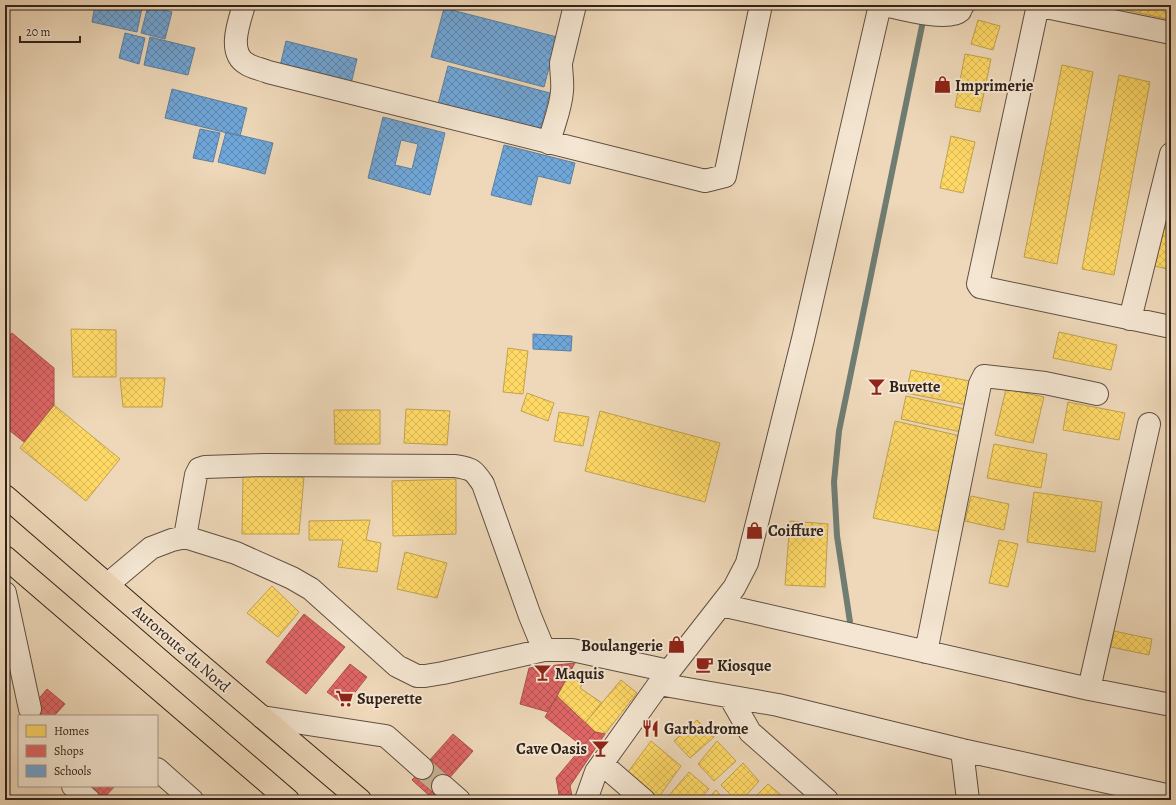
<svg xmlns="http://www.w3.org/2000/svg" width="1176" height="805" viewBox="0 0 1176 805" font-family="Alegreya,serif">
<defs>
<pattern id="homes-cross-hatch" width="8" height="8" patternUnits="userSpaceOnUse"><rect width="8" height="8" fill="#ffd966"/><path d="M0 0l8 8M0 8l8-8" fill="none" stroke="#dbba58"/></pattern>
<pattern id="shops-cross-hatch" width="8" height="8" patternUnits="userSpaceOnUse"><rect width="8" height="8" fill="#e06666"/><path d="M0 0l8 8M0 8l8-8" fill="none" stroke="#b65453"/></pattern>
<pattern id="schools-cross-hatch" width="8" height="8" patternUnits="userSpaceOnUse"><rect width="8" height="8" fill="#6fa8dc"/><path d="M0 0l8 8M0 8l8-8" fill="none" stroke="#5c88b2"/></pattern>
</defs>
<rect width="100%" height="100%" fill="#eed8b9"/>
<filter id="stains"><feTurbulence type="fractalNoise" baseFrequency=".005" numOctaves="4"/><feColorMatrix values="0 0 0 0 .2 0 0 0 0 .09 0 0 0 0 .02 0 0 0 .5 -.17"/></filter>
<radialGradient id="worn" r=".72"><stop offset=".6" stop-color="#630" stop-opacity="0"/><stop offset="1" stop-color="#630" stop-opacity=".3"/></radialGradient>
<path fill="url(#homes-cross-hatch)" stroke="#c1a24f" d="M1127,5h44v15l-45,-10z
M978,20l22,6 -7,24 -22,-6z
M965,54l26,5 -11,53 -25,-5z
M1062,65l31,7 -36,192 -33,-7z
M1119,75l31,7 -36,193 -32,-6z
M951,136l24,6 -12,51 -23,-5z
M1160,220l11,2v48l-20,-5z
M71,329l45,1v47h-43z
M1059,332l58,13 -6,25 -58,-12z
M508,348l20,3 -5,43 -20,-2z
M911,370l59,11 -3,24 -61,-12z
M120,378h45l-3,29h-39z
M1006,389l38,8 -11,46 -38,-8z
M527,393l27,10 -6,18 -27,-10z
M906,396l59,13 -4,23 -60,-13z
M1068,402l57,11 -6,27 -56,-10z
M54,405l66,54 -34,42 -66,-53z
M406,409l44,2 -3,34 -43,-2z
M334,410h46v34h-45z
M600,411l120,32 -15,59 -120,-31z
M559,412l30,5 -6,29 -29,-5z
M895,421l74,17 -27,94 -69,-14z
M994,444l53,10 -6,34 -54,-10z
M243,476l61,1 -5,57h-57z
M456,479v55l-63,2 -1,-55z
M1034,492l68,10 -7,50 -68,-10z
M971,496l38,8 -5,26 -39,-9z
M370,520l-4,20 15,3 -4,29 -39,-5 5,-27h-34v-19z
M790,521l38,3 -3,63 -40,-2z
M999,540l19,4 -10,43 -19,-4z
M405,552l42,11 -10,35 -40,-9z
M272,586l27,26 -21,25 -31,-24z
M1114,631l38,8 -3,16 -38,-8z
M572,670l17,2 -9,16 22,15 -17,20 -28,-27z
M621,680l16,13 -32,41 -10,-2 -10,-9z
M697,720l17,17 -24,21 -16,-17z
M651,741l30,25 -23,32 -30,-26z
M717,741l19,20 -22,20 -16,-17z
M743,763l16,18 -17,19h-6l-15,-15z
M689,772l20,17 -10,11h-34z
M768,784l19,16h-35z
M716,790l8,10h-17z"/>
<path fill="url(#shops-cross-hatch)" stroke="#ab524f" d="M12,333l42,35v37l-30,37 -19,-15v-87z
M304,614l41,33 -39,47 -40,-32z
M575,663l-27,49 -28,-8 9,-36z
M350,664l17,13 -22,28 -18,-13z
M47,689l18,15 -11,12h-30z
M557,696l38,36 -14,15 -4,-5 -32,-25z
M595,732l10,2 -35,52 3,14h-13l-4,-22z
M453,734l20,17 -41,47 -20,-18z
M87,786h28l-12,13z"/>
<path fill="url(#schools-cross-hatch)" stroke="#5c80a2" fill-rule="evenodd" d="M95,5h35l12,3 -5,24 -45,-10z
M148,6l24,6 -7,27 -24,-6z
M444,8l113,29 -13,50 -113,-30z
M125,33l20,5 -6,26 -20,-6z
M150,37l45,11 -7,27 -44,-10z
M286,41l71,18 -6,25 -71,-18z
M448,66l102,27 -11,42 -102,-27z
M172,89l75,19 -7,28 -75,-18z
M383,117l62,16 -15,62 -62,-17zM401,140l17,4 -6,25 -17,-4z
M200,129l20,4 -7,29 -20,-4z
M226,132l47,11 -8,31 -47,-12z
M504,145l71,18 -5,21 -32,-8 -7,29 -40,-10z
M533,334l39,2 -1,15 -38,-2z"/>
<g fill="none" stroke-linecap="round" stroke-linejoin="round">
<path stroke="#6f7d73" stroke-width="6" d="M850,622l-13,-86 -3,-54 5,-51 85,-415"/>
<path stroke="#c8b499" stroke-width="22" stroke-dasharray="22 11" stroke-linecap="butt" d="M422,768l21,18"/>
<defs>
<path id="minor" d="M244,5c-5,17 -17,48 3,59 6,4 14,5 21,8l437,109 20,-5 36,-171
M885,5c14,3 64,17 75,6 0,-1 3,-6 3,-6
M1036,5l135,28
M1038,5l-60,279 2,3 191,40
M549,143c4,-17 12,-35 13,-52 1,-10 -1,-18 -1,-28l14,-58
M1130,319l41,-165
M185,537l11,-62 3,-6 6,-2 60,-2 190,1c17,3 18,3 28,18l47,132 14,34
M108,584l43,-36 21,-8 13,-3 51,16 56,25 19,11 86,77 20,10h8l18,-3 101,-23h28l97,21
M5,593l25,116
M721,605l368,84 82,16
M926,652l54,-268 4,-8 61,7 52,11
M659,684l119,21 184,45 209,46
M1089,689l60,-265
M730,697l20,35 77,68
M262,717l124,19 36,32
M962,750l6,50
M602,764l42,36
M157,769l35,31
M73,786l16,14
M443,786l16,14
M586,800l10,-28 63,-88 75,-96 13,-25 56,-224 77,-334"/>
<path id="highway" d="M5,496l178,154 177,150
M5,557l283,243"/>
</defs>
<use href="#minor" stroke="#605042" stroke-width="24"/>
<use href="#highway" stroke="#30221a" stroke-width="24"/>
<use href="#minor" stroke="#f4e6d2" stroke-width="22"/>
<use href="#highway" stroke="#eed8b9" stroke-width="22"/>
</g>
<defs>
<symbol id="shop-bare" viewBox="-9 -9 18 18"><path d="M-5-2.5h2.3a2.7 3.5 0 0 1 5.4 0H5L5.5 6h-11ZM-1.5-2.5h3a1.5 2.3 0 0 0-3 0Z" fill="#8f2418" stroke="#f4e6d2" stroke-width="2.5" paint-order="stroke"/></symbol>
<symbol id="bar-bare" viewBox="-9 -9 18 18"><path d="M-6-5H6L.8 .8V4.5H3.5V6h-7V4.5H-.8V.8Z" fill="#8f2418" stroke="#f4e6d2" stroke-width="2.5" paint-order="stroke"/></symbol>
<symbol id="cafe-bare" viewBox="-9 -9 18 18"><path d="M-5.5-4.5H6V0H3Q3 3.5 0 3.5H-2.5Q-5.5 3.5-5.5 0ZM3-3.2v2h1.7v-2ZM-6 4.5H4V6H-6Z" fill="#8f2418" stroke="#f4e6d2" stroke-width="2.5" paint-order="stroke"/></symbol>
<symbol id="supermarket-bare" viewBox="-9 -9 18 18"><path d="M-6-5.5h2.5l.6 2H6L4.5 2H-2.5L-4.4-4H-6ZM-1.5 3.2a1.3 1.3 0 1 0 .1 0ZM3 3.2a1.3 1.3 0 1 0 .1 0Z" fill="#8f2418" stroke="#f4e6d2" stroke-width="2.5" paint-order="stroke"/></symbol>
<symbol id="restaurant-bare" viewBox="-9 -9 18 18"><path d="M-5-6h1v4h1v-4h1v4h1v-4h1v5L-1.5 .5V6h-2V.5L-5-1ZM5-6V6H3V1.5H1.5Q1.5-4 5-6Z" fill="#8f2418" stroke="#f4e6d2" stroke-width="2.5" paint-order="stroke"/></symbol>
</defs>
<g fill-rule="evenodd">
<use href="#shop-bare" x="930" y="72" width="25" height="25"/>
<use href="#bar-bare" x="864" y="374" width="25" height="25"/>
<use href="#shop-bare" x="742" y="518" width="25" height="25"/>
<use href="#shop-bare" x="664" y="632" width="25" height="25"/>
<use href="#cafe-bare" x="692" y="652" width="25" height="25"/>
<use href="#bar-bare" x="530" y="660" width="25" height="25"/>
<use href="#supermarket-bare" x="332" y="686" width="25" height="25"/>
<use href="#restaurant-bare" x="638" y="716" width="25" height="25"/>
<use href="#bar-bare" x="588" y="736" width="25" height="25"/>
</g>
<g text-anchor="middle" stroke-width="4" stroke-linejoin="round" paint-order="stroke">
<g font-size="16" font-weight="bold" fill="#30221a" stroke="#f4e6d2" text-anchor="start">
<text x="955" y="91">Imprimerie</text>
<text x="889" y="392">Buvette</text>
<text x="768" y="536">Coiffure</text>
<text x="663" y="651" text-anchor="end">Boulangerie</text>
<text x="717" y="671">Kiosque</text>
<text x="555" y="679">Maquis</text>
<text x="357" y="704">Superette</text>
<text x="664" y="734">Garbadrome</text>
<text x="587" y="754" text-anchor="end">Cave Oasis</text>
</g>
<g font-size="16" fill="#30221a" stroke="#f4e6d2">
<text transform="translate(182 648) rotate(41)" y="6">Autoroute du Nord</text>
</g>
</g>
<rect width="1176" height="805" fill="none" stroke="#eed8b9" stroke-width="20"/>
<rect x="6" y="6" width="1164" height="793" fill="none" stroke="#30221a" stroke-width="2"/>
<rect x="10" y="10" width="1156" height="785" fill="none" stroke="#30221a"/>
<rect x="18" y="715" width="140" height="72" fill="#f4e6d2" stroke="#a69888"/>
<rect x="26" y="725" width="20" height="12" fill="#ffd966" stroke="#a69888"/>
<text x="54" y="735" font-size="12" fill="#30221a">Homes</text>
<rect x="26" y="745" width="20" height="12" fill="#e06666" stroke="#a69888"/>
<text x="54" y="755" font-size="12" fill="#30221a">Shops</text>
<rect x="26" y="765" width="20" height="12" fill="#6fa8dc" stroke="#a69888"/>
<text x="54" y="775" font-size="12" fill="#30221a">Schools</text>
<path d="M20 36v6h60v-6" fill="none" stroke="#30221a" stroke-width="2"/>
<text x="26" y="36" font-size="12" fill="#30221a" stroke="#f4e6d2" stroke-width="3" paint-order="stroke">20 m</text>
<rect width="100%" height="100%" filter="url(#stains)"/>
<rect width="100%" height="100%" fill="url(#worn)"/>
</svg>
